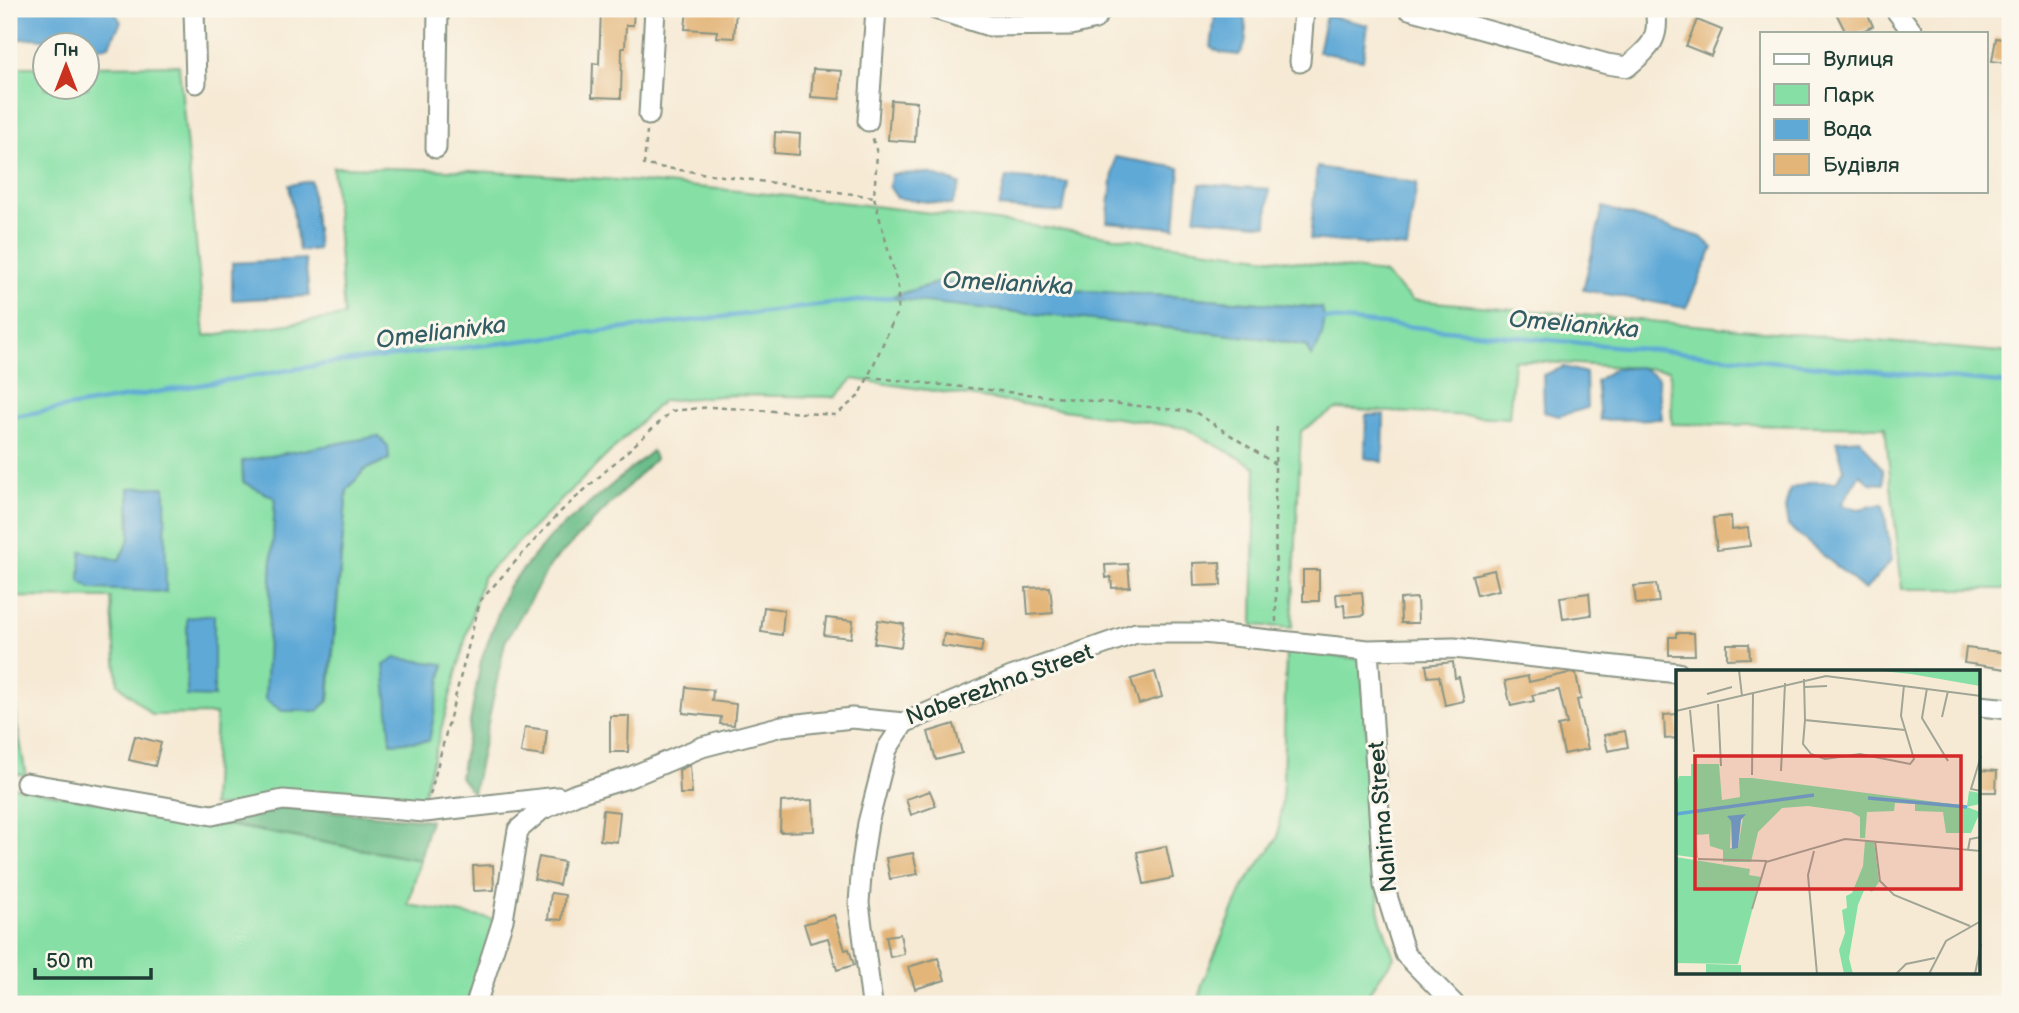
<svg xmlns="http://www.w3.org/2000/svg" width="2019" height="1013" viewBox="0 0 2019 1013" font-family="'Balsamiq Sans',sans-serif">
<rect width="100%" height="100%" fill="#fbf7ec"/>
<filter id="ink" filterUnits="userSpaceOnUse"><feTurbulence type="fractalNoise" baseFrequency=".0143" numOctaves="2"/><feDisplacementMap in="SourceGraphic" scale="14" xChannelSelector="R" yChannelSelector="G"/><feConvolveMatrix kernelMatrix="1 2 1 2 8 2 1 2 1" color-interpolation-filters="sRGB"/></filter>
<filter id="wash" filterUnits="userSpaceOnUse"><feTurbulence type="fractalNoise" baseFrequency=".00686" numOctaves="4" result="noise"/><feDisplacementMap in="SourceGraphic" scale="28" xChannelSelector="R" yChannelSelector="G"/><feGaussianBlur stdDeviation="1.57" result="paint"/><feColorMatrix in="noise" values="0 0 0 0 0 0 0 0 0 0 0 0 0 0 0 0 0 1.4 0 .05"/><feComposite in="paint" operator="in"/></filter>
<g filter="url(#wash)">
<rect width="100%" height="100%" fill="#f6ead5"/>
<path fill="#86e0a5" stroke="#528e6c" stroke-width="2" fill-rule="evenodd" d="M179,65l26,271 139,-20 -11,-149c352,3 701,61 1050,106l29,27 598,53v236h-108l-17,-162 -213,-3 -2,-54 -156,-10 -5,58 -173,-9 -35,22 -9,197 -39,-3 3,-158 -71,-39 -332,-49 -17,18 -106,-2 -68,6 -180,177 -61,226 -209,2 4,-92 -64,1 -34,-31 -7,-86 -101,-1 6,122 10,56 -17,-2v-706h36l1,21h42v-22zM940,282l244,15 138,11 -11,48 -5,-10 -38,-7 -379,-42zM389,459l-25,11 -17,20 -18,211 -12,10 -52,-12 10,-201zM129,488l37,104 -84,-41 37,9 11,-22zM187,619l27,77v1l-27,-2z
M1286,651l75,8 19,259 14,39 -33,47h-66l-6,-3 -2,3h-88l3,-20 42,-99 34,-47 5,-52z
M9,786l411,74 -12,45 91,15 -27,84h-463z"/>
<path fill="#6cbe8a" stroke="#467e5f" stroke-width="2" d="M652,451l3,8 -104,105 -46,78 -32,152 -13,-17 21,-116 27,-74 42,-50z
M281,807l149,13 -10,40 -200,-37z"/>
<path fill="#5fa9d7" stroke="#3f7386" stroke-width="2" d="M9,9h104l8,13 -12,23 -17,5 -4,-1v-3l-17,-1 -34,-7 -28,2z
M1221,9l22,2c3,17 7,30 -4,44l-17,-2 -11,-5 4,-34z
M1326,15l42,10 -5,35 -45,-8z
M1115,157l65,11 -5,60 -68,-6z
M1317,167l100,16 -10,65 -97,-9z
M928,173l32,11 -8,21 -55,-7 -8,-12 3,-12z
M1006,177l62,6 -5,29 -64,-5z
M311,181l7,68 -19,2 -10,-66z
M1200,184l69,5 -2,36 -72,-7z
M1603,207l98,30 12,11 -27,60 -103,-18z
M305,259l4,37 -77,4v-37z
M940,282l244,15 138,11c5,15 0,37 -11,48l-5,-10 -38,-7 -381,-41z
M1564,367l22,6 1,35 -28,8 -15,-4 -1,-37z
M1640,367l18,10 4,42 -62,1 -4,-39 18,-12z
M1366,415h18l-1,47 -18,-4z
M378,436l10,10 1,13 -25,11 -17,20 -19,211 -10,10h-36l-17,-12 10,-201 -32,-16 -1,-21z
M1860,439l23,31 1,14 -14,-1 -10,-9 -19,31 17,4 25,-5 9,56 -27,30 -77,-64 -3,-17 5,-20 21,-7h25l8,-13 -8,-28z
M165,487l1,105 -74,-3 -12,-8 1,-30 38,9 11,-22 -1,-50z
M214,615v82l-27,-1v-78z
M396,658l48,6 -15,77 -38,2 -7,-78z"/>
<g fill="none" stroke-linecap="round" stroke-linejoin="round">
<path stroke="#5fa9d7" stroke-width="4.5" d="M1320,318l690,66
M9,417l316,-53 567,-67"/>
</g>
<g id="blocks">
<path fill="#e3b579" d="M601,9h33l-1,16h-7l-1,23h-3l-1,50 -29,-1 1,-34 6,1z
M687,9h49l-2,29 -18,-1 1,-6 -32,-2z
M1834,9h31l8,17 -15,7h-12z
M1697,20l25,10 -11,26 -25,-10z
M1996,38l14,2v24l-18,-3z
M813,69l29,2 -2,28 -29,-2z
M891,100l26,2 -2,40 -27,-2z
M775,132l25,2 -1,21 -25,-2z
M1731,516l1,14 16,-2 2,18 -33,4 -4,-32z
M1220,562l1,23 -27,1 -1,-23z
M1128,564l2,23 -18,1 -1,-11 -5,1 -1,-13z
M1303,570h16v31h-16z
M1494,570l5,20 -22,5 -5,-20z
M1656,584l3,18 -23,2 -2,-18z
M1050,587l3,26 -25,2 -2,-27z
M1362,592l2,23 -19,2 -1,-12 -7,1 -1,-12z
M1589,593l2,22 -28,4 -3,-22z
M1417,598l1,25h-17l-1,-24z
M764,607l20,3 -2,25 -21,-3z
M826,618l27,3 -2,17 -27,-3z
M878,620l26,4 -3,23 -27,-4z
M1676,633h18l1,22h-26v-18h7z
M944,634l39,7 -2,11 -39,-6z
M1727,644h22l1,14 -23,1z
M1966,648l43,5 -3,16 -42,-6z
M1453,662l2,16 4,-1 5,24 -19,4 -6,-29 -11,1 -2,-12z
M1155,672l7,25 -23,7 -8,-25z
M1569,673l7,1 5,25 -4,1 11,49 -24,5 -6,-28 9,-2 -8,-34 -27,5 2,6 -23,5 -6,-25 23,-5 1,6z
M686,687l27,3 -1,11 24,3 -2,21 -14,-1 1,-7 -38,-4z
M1678,714v24l-13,1 -1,-24z
M610,716h19l-1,36h-18z
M954,724l8,29 -26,7 -8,-28z
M525,727l22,3 -3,26 -23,-3z
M1625,731l3,16 -20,4 -4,-16z
M135,736l26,7 -6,23 -26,-6z
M690,765l2,29h-12l-1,-24z
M1979,770l18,1 -1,21h-17z
M930,791l6,15 -25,9 -5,-16z
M813,800l1,31 -34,1 1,-30z
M603,810l17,2 -3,30 -17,-2z
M1166,846l7,32 -29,6 -7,-32z
M913,853l5,21 -28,5 -4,-21z
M539,857l25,5 -5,23 -25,-6z
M493,865l1,25 -20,1 -1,-25z
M551,893l14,2 -3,25 -14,-1z
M834,915l11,35 4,-1 5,16 -17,5 -9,-32 -18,5 -6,-19z
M900,934l4,20 -14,3 -4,-21z
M938,958l7,22 -30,9 -7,-22z"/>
</g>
</g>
<g filter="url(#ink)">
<use href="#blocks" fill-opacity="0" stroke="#8a9484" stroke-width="2"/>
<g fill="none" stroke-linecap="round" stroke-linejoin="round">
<defs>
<path id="minor" d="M194,9l2,74
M935,9l54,17 82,-1 24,-6 7,-10
M1409,9l198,55 20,3c22,-19 34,-27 28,-58
M1895,9l18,24
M1300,62l4,-53
M649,115l6,-106
M868,121l8,-112
M436,148l2,-139
M1368,650l16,236 21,68 49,50
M1979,706l31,3
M26,783l186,32 71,-15 142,12 133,-15
M476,1004l27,-84 15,-90 23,-20 35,-16 52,-16 74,-31 80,-21 70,-8 52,5 107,-46 125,-44h67l165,17 86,-2 224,25
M872,1004l-13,-101 3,-40 6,-40 19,-74 17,-26"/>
</defs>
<use href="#minor" stroke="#8a9484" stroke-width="23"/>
<path stroke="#8a9484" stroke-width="2.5" stroke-dasharray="5 5" stroke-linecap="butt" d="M647,131l-3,34 230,32
M868,377l327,35 80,52
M1276,622l-1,-158 2,-41
M430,795l50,-194 79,-88 113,-102 39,-4 125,8 24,-20 38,-85v-23l-24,-90 3,-44 -5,-17"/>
<use href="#minor" stroke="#fff" stroke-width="19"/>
</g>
</g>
<g text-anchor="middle" stroke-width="6" stroke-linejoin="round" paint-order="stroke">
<g font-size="23" fill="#1f3d34" stroke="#fbf7ec">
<text transform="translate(999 684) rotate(-20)" y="8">Naberezhna Street</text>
<text transform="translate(1382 817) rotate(-95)" y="8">Nahirna Street</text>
</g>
<g font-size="24" font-style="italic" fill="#325d65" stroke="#fbf7ec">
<text transform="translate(1008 283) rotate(3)" y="8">Omelianivka</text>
<text transform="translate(1574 324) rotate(5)" y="8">Omelianivka</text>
<text transform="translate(441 332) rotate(-7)" y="8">Omelianivka</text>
</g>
</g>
<g transform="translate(1676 670)">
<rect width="304" height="304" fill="#f6ead5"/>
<path d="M196,0h108v16l-69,-12zM15,94h28l3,36 18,-3 -1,-19h13l215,28 2,-15 11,2v11l-13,3 13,5 -9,21h-25l-3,-21 -28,-1v-7l-20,-1 -1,8 -27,1 -2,26h-5v-21l-9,-5 -43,-6 -26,2 -24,24 -7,30h-28v-12l-13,-4 -1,-12 -13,1 2,23 -22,-3v-68l3,-11h12zM67,147l-5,31h-8l1,-27zM189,171l9,1 5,40 -7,10 -7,-4 -7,17 -9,53 4,16h-9l-5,-24 6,-17 -3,-23 5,-2 -1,-12 6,-3 11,-27zM0,187l74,12 -1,6 12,2 -23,87 -62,-1zM30,294l35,1v9h-35z" fill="#86e0a5" fill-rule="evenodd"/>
<path d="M70,144l-5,6 -3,28 -6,1 -1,-28 -4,-5z" fill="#5fa9d7"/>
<path fill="none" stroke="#5fa9d7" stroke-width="3.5" d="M192,128l99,9M0,144l138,-19"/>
<path fill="none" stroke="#a0a595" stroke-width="2" d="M63,0l3,26M237,1h68M128,9l1,41 100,10M129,17l22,-1M251,18l-5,30 26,43M31,24l25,-7M42,34l3,62M14,40l4,42M0,41l150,-35 155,20M266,47l6,-26M129,50l-2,24 8,10 14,5 35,-5 50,10 4,-5 -13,-43 3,-31M305,86l-10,33 10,2M105,101l4,-88M76,105l1,-82M199,171l5,40 14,14 76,31M292,180l2,-11 11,-2M138,181l-6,24 9,99M22,189l69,2M76,239l14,-47 79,-23 136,12M220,304l10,-10 29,-6M253,304l17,-33 35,-20M299,304l6,-30"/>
<path fill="#d62828" fill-opacity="0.15" stroke="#d62828" stroke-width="3.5" d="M19,86h266v133h-266z"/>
<rect width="304" height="304" fill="none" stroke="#1f3d34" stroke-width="3.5"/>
</g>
<rect width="2019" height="1013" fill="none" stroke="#fbf7ec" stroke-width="35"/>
<rect x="1760" y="32" width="228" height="161" fill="#fbf7ec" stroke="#a3ada2" stroke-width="2"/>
<rect x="1774" y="54" width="35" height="10" fill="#ffffff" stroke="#a3ada2" stroke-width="2"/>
<text x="1823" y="66" font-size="21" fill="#1f3d34">Вулиця</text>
<rect x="1774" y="84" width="35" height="21" fill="#86e0a5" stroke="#a3ada2" stroke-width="2"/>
<text x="1823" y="102" font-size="21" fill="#1f3d34">Парк</text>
<rect x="1774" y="119" width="35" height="21" fill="#5fa9d7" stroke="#a3ada2" stroke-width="2"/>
<text x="1823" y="136" font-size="21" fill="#1f3d34">Вода</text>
<rect x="1774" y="154" width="35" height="21" fill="#e3b579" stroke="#a3ada2" stroke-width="2"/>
<text x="1823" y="172" font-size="21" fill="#1f3d34">Будівля</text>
<g transform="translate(66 66)"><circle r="33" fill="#fbf7ec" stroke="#a3ada2" stroke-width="2"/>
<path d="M0-5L12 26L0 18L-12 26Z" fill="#c8321e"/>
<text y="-10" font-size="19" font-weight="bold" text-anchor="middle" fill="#1f3d34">Пн</text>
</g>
<path d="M35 968v10h116v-10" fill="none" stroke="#1f3d34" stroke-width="3.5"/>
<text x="46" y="968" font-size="21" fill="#1f3d34" stroke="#fbf7ec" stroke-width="5" paint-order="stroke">50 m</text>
</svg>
